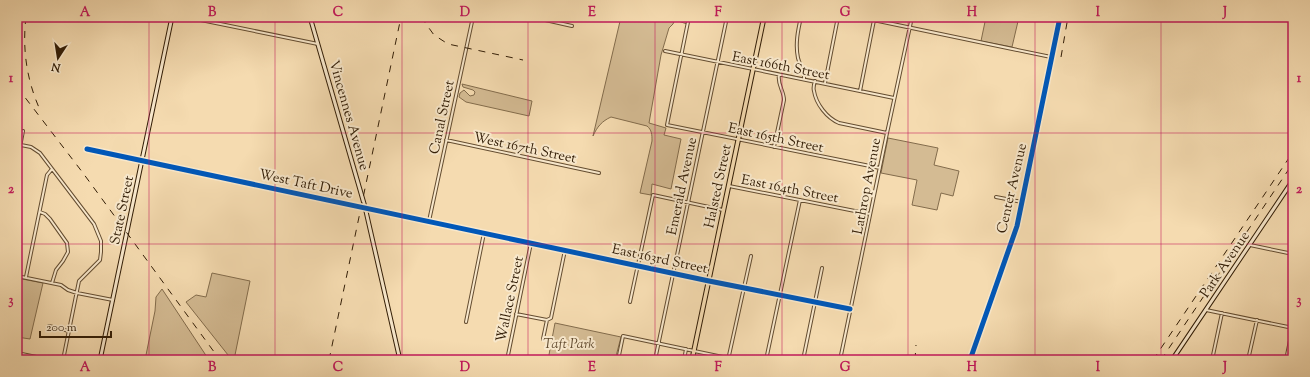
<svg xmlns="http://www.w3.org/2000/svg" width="1310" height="377" viewBox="0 0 1310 377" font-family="'Sorts Mill Goudy',serif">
<rect width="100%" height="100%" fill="#f5dbb0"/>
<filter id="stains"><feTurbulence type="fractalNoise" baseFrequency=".005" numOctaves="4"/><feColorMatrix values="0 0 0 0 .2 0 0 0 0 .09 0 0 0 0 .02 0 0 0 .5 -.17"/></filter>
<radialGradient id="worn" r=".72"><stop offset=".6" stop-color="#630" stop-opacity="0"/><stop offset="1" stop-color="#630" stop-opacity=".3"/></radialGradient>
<path fill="#d4bb93" stroke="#836c4c" d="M621,17l32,1 1,-1h34l-1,7 -9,-3 -2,-4 -3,7 -4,4 -8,27 -12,68 17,5 -2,7 17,4 -10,50 -19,-5 -1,11 -11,-2 12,-52c0,-6 0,-11 -5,-15l-36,-9c-9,4 -14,10 -18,19z
M986,17h33l-7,30 -31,-6z
M462,84l70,17 -3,15 -63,-14 -7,-5 1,-4 4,-3 6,6 4,-1 1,-3 -2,-2 -10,-3z
M888,138l50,10 -4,17 25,6 -6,25 -12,-3 -4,17 -25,-5 5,-25 -36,-7z
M212,273l38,8 -16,79h-2l-46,-58 10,-7 10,2z
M17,278l26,5 -13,56 -13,-2z
M162,289l47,71h-64l10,-49 1,-14z
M555,323l66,14 -6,23h-67z"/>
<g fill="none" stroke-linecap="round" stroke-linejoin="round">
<defs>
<path id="street" d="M172,17l19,1 127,26
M532,17l40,9
M689,17l-22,108 213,43
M801,17c-3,13 -6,27 -3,41 2,9 7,11 6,21
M859,17l192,40
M652,18l1,-1
M665,51l229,47
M815,81c-1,3 -2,7 -1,10 2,13 13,27 25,32l48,10
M825,83l13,-66
M860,91l14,-71
M446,140l153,33
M21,145l10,2 9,6 54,71 7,17v11l-1,8 -21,21 -16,79
M774,147l10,-47c0,-9 -7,-16 -5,-25
M87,149l622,132 141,28
M17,163l6,-32
M729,186l141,28
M996,197l26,5
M40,212l5,2 5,5 17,24 1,9 -5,9 -7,9 -4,13
M429,221l44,-204
M1250,245l43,9
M17,276l44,9 7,5 9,3 36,7
M26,277l21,-102 5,-6
M630,302l23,-107 70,15
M1206,310l87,18
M516,314l31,6 4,-2 14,-68
M466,322l18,-89
M49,326l20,5
M543,339l4,-19
M17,353l34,7
M507,360l24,-117
M618,360l5,-24 114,24
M655,360l72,-343
M684,360l2,-11
M728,360l23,-104
M766,360l34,-160
M803,360l19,-92
M840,360l47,-227 25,-116
M970,360l47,-134 43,-209
M1212,360l10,-47
M1248,360l9,-40
M1286,360l7,-34"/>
<path id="secondary" d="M310,17l55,190 35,153
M100,360l72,-343
M1172,360l121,-180"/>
<path id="primary" d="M692,360l72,-343"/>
</defs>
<use href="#street" stroke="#634c30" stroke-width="4"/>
<use href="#secondary" stroke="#321d06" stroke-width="5"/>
<use href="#primary" stroke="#321d06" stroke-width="5.5"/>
<use href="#street" stroke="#f8e8cc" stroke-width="2"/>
<use href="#secondary" stroke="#f8e8cc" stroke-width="3"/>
<use href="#primary" stroke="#f5dbb0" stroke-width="3.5"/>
<path stroke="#321d06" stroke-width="1" stroke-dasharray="7 7" stroke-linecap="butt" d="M26,17c-4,33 1,65 15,95
M421,17l13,18 14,9 75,16
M17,54l4,-19
M1061,57l7,-40
M17,87l66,86 137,187
M329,360l72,-343
M915,360l1,-15
M1153,360l140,-208
M1161,360l132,-197"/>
<defs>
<path id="cycleway" d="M87,149l622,132 141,28
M970,360l47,-134 43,-209"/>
</defs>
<use href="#cycleway" stroke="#f8e8cc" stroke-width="8"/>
<use href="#cycleway" stroke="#0057b8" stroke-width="5"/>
</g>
<path fill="none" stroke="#c2185b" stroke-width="1" stroke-opacity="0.55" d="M149,17v343M275,17v343M402,17v343M528,17v343M655,17v343M782,17v343M908,17v343M1035,17v343M1161,17v343M17,133h1276M17,244h1276"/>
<g text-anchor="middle" stroke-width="4" stroke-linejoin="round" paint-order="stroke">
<g font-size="14" fill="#321d06" stroke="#f8e8cc">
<text transform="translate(781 65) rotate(11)" y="5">East 166th Street</text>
<text transform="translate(350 115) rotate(74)" y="5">Vincennes Avenue</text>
<text transform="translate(441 117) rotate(-78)" y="5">Canal Street</text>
<text transform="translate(776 137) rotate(12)" y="5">East 165th Street</text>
<text transform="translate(525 147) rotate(12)" y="5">West 167th Street</text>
<text transform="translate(306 183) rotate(12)" y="5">West Taft Drive</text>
<text transform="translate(681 186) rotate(-78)" y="5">Emerald Avenue</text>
<text transform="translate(717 186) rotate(-78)" y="5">Halsted Street</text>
<text transform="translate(866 186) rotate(-79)" y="5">Lathrop Avenue</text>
<text transform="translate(790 188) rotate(11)" y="5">East 164th Street</text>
<text transform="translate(1011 188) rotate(-77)" y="5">Center Avenue</text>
<text transform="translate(121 210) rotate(-78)" y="5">State Street</text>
<text transform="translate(660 258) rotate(12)" y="5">East 163rd Street</text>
<text transform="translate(1224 264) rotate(-56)" y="5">Park Avenue</text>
<text transform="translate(509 299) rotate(-78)" y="5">Wallace Street</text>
</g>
<g font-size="14" font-style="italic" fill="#634c30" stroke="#f8e8cc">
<text x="569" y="348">Taft Park</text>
</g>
</g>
<rect width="1310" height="377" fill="none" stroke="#f5dbb0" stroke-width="44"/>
<g transform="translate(58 58) rotate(192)" stroke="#f8e8cc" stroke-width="3" paint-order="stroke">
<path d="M0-3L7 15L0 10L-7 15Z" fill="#321d06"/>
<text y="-6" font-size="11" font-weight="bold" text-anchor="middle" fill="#321d06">N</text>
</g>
<path d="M40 331v6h71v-6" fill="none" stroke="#321d06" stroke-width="2"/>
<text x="46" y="331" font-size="12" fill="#321d06" stroke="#f8e8cc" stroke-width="3" paint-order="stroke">200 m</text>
<rect x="22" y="22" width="1266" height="333" fill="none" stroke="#c2185b" stroke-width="1.5"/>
<g font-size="13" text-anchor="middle" font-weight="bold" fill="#c2185b">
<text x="85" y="16">A</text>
<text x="212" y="16">B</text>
<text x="338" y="16">C</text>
<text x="465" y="16">D</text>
<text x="592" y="16">E</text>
<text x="718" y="16">F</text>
<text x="845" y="16">G</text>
<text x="972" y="16">H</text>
<text x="1098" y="16">I</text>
<text x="1225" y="16">J</text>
<text x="11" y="82">1</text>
<text x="1299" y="82">1</text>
<text x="11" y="193">2</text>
<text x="1299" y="193">2</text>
<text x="11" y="304">3</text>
<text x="1299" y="304">3</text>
<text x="85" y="371">A</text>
<text x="212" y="371">B</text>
<text x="338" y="371">C</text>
<text x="465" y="371">D</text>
<text x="592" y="371">E</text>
<text x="718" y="371">F</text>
<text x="845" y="371">G</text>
<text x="972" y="371">H</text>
<text x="1098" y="371">I</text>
<text x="1225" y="371">J</text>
</g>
<rect width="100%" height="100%" filter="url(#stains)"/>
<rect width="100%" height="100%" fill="url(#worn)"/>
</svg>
